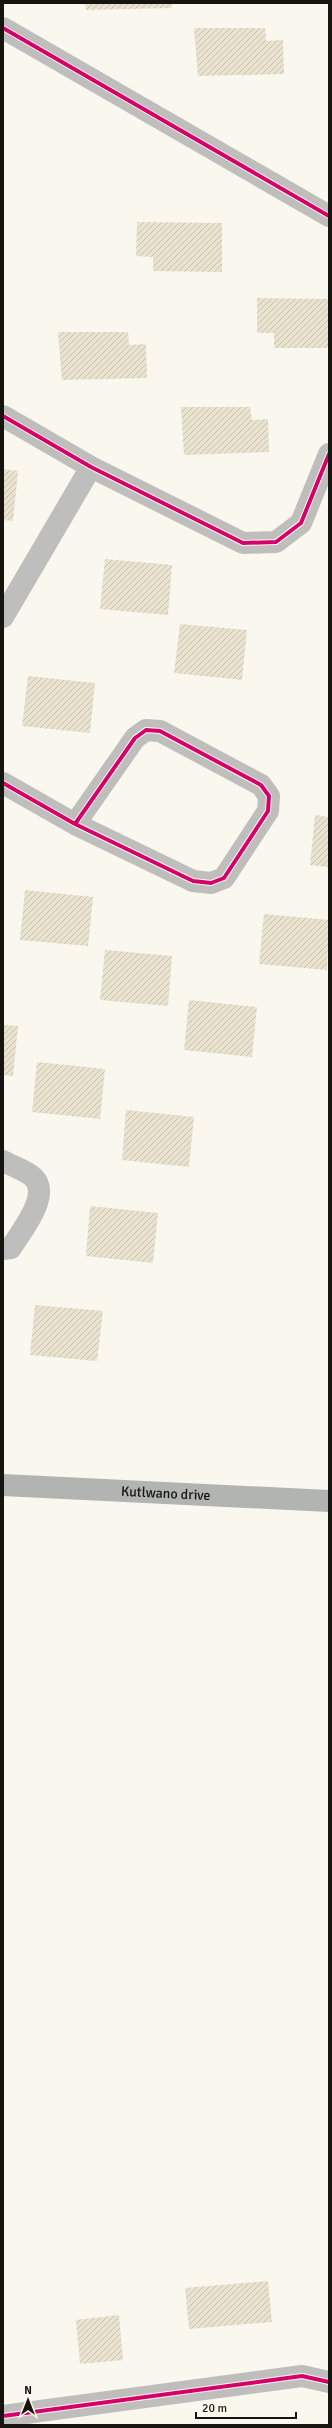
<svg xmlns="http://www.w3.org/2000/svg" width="332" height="2428" viewBox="0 0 332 2428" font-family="Signika,sans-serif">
<defs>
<pattern id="building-hatch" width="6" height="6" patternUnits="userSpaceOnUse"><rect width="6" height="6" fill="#e8e2cf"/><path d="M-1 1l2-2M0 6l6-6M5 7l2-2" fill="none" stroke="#c6c1b1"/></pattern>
</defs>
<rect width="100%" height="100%" fill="#faf7ef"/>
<path fill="url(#building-hatch)" d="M85,3h87v5l-86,2z
M194,28h71l1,13 17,-1 1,34 -86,2z
M137,222l85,1v49l-69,-1v-14l-17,-1z
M257,298l72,1v49h-55v-15h-17z
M58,332h70l1,13 17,-1 1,34 -85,2z
M181,407h69l2,13 16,-1 1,33 -85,3z
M3,469l15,2 -5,50 -10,-1z
M105,559l67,6 -4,50 -68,-6z
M180,624l67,6 -5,50 -68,-7z
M28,676l67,7 -5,50 -68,-7z
M315,815l14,2v50l-19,-2z
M25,890l68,7 -5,49 -68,-6z
M264,914l65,6 -2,50 -68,-6z
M105,950l67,6 -4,50 -68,-6z
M189,1000l68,7 -5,50 -68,-7z
M3,1025l15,1 -5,50 -10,-1z
M37,1062l68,7 -5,50 -68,-7z
M126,1110l68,7 -5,50 -67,-7z
M90,1206l68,7 -5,50 -67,-7z
M35,1305l68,6 -6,50 -67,-6z
M268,2281l4,41 -83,7 -4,-41z
M119,2315l4,45 -43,4 -4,-44z"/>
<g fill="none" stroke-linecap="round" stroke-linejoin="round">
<path stroke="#bebfbc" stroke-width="22" d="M3,28l326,188
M3,416l88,51 152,76 33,-1 25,-19 28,-69
M3,617l88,-150
M3,783l72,41 118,57 18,2 13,-5 44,-67 1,-15 -8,-11 -101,-54 -14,-1 -11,8 -60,86
M3,1161c9,5 22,9 30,16 19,18 -12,54 -22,71l-8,1
M3,2416l299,-40 27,6"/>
<path stroke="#b2b4b1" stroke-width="22" id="s1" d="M3,1485l326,16"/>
<defs>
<path id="cycleway" d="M3,28l326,188
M3,416l88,51 152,76 33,-1 25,-19 28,-69
M3,783l72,41 118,57 18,2 13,-5 44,-67 1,-15 -8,-11 -101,-54 -14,-1 -11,8 -60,86
M3,2416l299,-40 27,6"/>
</defs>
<use href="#cycleway" stroke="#fef9eb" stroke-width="6"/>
<use href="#cycleway" stroke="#d6006c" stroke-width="4"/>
</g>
<g text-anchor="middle" stroke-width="3" stroke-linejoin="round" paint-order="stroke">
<g font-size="14" fill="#16140f" stroke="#fef9eb">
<text dy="5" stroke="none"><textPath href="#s1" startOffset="163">Kutlwano drive</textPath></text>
</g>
</g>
<rect width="332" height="2428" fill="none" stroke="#16140f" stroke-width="8"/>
<g transform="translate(28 2400)" stroke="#fef9eb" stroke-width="3" paint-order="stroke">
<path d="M0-3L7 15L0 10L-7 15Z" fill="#16140f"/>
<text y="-6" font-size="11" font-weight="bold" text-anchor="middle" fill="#16140f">N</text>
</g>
<path d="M196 2412v6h100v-6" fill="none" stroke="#16140f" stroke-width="2"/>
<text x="202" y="2412" font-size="12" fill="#16140f" stroke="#fef9eb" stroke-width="3" paint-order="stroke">20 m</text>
</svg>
